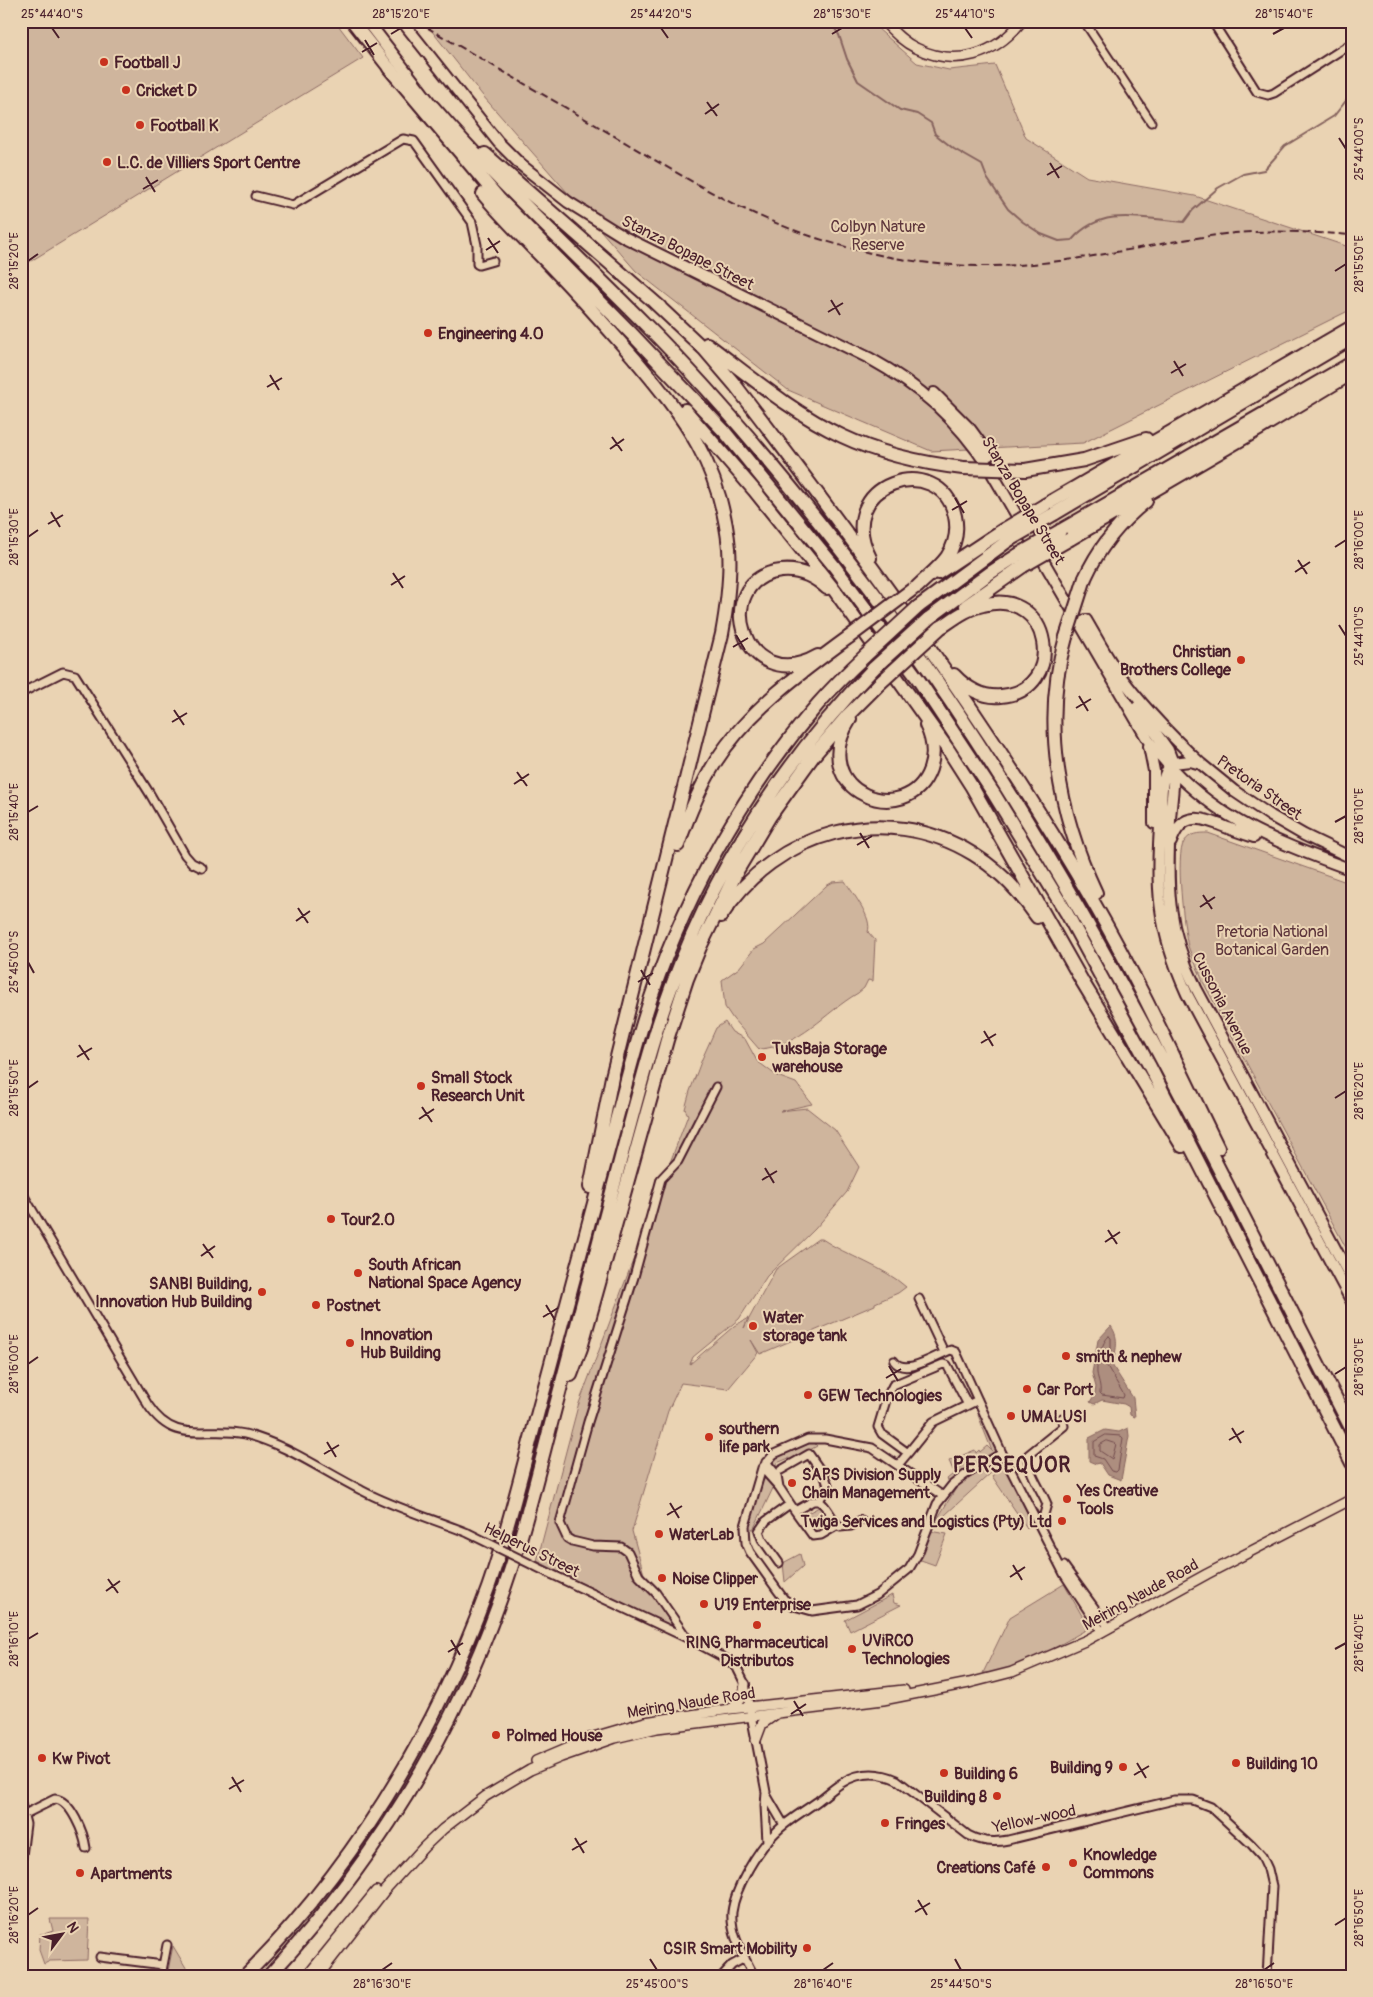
<svg xmlns="http://www.w3.org/2000/svg" width="1373" height="1997" viewBox="0 0 1373 1997" font-family="Pangolin,sans-serif">
<rect width="100%" height="100%" fill="#ead3b3"/>
<filter id="ink" filterUnits="userSpaceOnUse"><feTurbulence type="fractalNoise" baseFrequency=".02" numOctaves="2"/><feDisplacementMap in="SourceGraphic" scale="10" xChannelSelector="R" yChannelSelector="G"/><feConvolveMatrix kernelMatrix="1 2 1 2 8 2 1 2 1" color-interpolation-filters="sRGB"/></filter>
<g filter="url(#ink)">
<path fill="#cfb59d" stroke="#8c6a64" d="M21,21h314l28,37 -342,209z
M424,21h445l48,42 32,7 46,-5 31,73 61,39 108,19 157,52v61l-269,134 -152,8 -143,-61 -152,-119 -153,-175z
M1208,833l144,51v375l-149,-277c-4,-12 -11,-24 -15,-36 -4,-16 -13,-92 -4,-104 6,-9 14,-9 24,-9z
M845,881c8,13 28,37 23,51l7,8 -2,41 -5,-1 -4,8 -6,5c-33,19 -58,54 -99,56l-26,-30 -8,-12 -3,-27 17,-12 15,-19 10,-5 62,-58 7,-4z
M725,1022l7,10 13,7 12,22 20,15 19,7 16,21 -32,7 27,-3 28,22 24,37 -12,25 -32,37 -48,47 -28,43 -46,38 -3,7 44,-38 14,-8 -4,10 32,-59 42,-30h4c25,17 62,28 84,48l-8,6 -23,10v2l-115,49 -9,-14 7,13 -30,36 -47,-6 -13,28 -36,120 13,47 35,54 -143,-71 41,-155 110,-291 -3,-6 5,-18 12,-32 14,-31z
M978,1415h5l15,35 -49,32 -2,-3 27,-22 -21,13 -4,-9 26,-11 1,3 3,-3 1,2 7,-6 5,5z
M813,1442l4,4 -27,15 -1,-3 -12,5v5l-6,-6 6,-5z
M1001,1456l3,5 -71,65 25,-41z
M1005,1465l27,58 -5,5 -35,-52z
M759,1476l16,8 -21,44 -5,2z
M821,1506l6,17 -11,6 -12,-14z
M929,1531l18,3 -12,31 -17,-6z
M800,1554l3,12 -18,16 -2,-19z
M1064,1584l25,44 -75,43 -31,2 27,-56z
M892,1595l2,8 7,2 -51,26 -5,-11z
M50,1919h39l-2,41 -37,1 -6,3 -5,-14 1,-16h4l9,-3z
M173,1946l18,30h-24z"/>
<path fill="#ad8e7f" stroke="#85625d" d="M1111,1326c9,13 5,25 1,39l21,33 2,19 -5,-2 -1,-8 -5,-3 -22,-4 -8,4 -4,-2 5,-8 1,-7 -4,-14 6,-33z
M1128,1428l1,8 -8,44 -13,-5 -8,-12 -4,1 -7,-3v-23l16,-8 14,2z"/>
<g fill="none" stroke-linecap="round" stroke-linejoin="round">
<path stroke="#724b4d" stroke-width="1" d="M1109,1336l2,2v13l-4,15 17,29 -1,3 -21,-3 -2,-2c1,-8 -2,-13 -3,-20 -1,-9 5,-32 12,-37z
M1106,1435l15,1 2,2 -5,32 -2,2 -5,-1 -8,-12 -9,-3v-14z
M1107,1441l9,3 -4,15 -12,-8v-6z"/>
<path stroke="#85625d" stroke-width="2" d="M830,21l9,14 8,24 11,22 42,29 17,4 14,9 4,11 19,15 28,16 5,13 21,31 15,13 18,12 18,7 13,-1c30,-35 71,-21 112,-18l9,-12 25,-22 25,-14 21,-4 21,-24 49,-30 18,-23"/>
<defs>
<path id="minor" d="M1084,21l67,101
M1212,21l45,71 11,3 6,-2 78,-50
M256,196l37,9 110,-66 11,2 58,81 5,23v19l2,1 14,-4
M21,693l42,-21 12,3 75,119 35,61 7,8 10,5
M21,1191l127,214c28,42 57,20 97,29 41,10 78,37 116,56 34,18 72,29 107,43
M919,1299l25,53
M894,1361c11,16 42,-6 57,-11l5,2 46,101 38,74 24,47 38,58
M968,1405l-35,17 -25,31 -26,-19 -4,-7 9,-30 6,-12 50,-21 4,1 21,40 10,-5
M766,1462l11,13 2,12
M898,1465l10,-12
M762,1468l17,19 16,24 18,-10h6c10,6 12,19 21,26l11,-1 10,-6
M781,1470l28,-16 16,23 3,8 -9,16
M943,1496l-71,-48 -47,-9h-17l-34,15 -12,14 -17,58 1,17 4,9 28,39 6,8 10,7 18,5 45,-6 20,-10 32,-26 9,-15 19,-50 15,-19 13,-10 37,-22
M795,1511l18,25 8,-1 17,-10
M1041,1525l6,-21c-6,-15 -20,-33 -19,-49l36,-29 -2,-8
M779,1563l-17,-24 -3,-8 7,-10 24,-17
M1064,1566l45,62
M551,1574l136,64 41,22 9,8 8,16 21,108 -1,14 2,36
M687,1638l-31,-45 -17,-17 -11,-24 -7,-5 -28,-1 -21,-5 -5,-3 -7,-15 28,-101 46,-145 27,-98 17,-18 38,-74
M767,1796l17,29
M21,1804l5,20 -5,40
M25,1814l30,-15c16,1 29,35 31,49
M100,1957l63,8
M161,1976l6,-31
M722,1976l10,-11 13,-7
M754,1976c-10,-20 -24,-41 -22,-64 3,-24 26,-63 44,-80 12,-12 28,-21 42,-31 12,-9 24,-21 39,-25 14,-4 27,-2 40,4l71,55c13,7 25,8 40,5l166,-40h19l18,7 40,37 11,12 6,13 4,17 -5,90"/>
<path id="tertiary" d="M883,21c10,10 20,21 33,27 40,20 79,7 106,-27
M731,1709l12,-13 2,-12
M756,1740l6,-16 14,-10
M536,1761l54,-23 55,-16 85,-13 174,-19
M307,1976l69,-85
M318,1976l67,-86 39,-43 19,-18 43,-33 44,-26 31,-13 54,-19 42,-10 226,-28 86,-17 43,-11 75,-32 120,-66 145,-75"/>
<path id="secondary" d="M402,21l96,121 23,23 47,37 56,35 245,121c51,28 88,61 120,110l159,272c55,75 120,99 204,130
M934,393l36,36 19,26
M1086,620c10,17 19,34 30,50 24,34 54,65 85,94
M1137,707l31,43 5,13c2,19 -2,38 -3,57 -3,65 -4,108 26,168l156,292
M1149,746l5,25v52
M1171,842c11,-33 32,-24 57,-14 8,3 17,6 26,9
M1352,858l-48,-23 -33,-19 -37,-25 -33,-27 -11,-3 -17,2c-14,13 -11,33 -12,51 -6,71 -4,114 26,180l165,308"/>
<path id="primary" d="M352,21l37,47
M367,21l66,86"/>
<path id="motorway" d="M389,68l111,132 131,133 93,98 110,135 84,113 76,115 72,118 83,153 203,398
M433,107c66,77 140,144 211,216 69,69 132,144 192,221 214,270 360,582 516,886
M485,154l175,153
M483,194c24,29 52,55 78,83 25,26 49,54 73,81 51,60 87,108 95,190 2,28 -2,58 -7,86l-110,443 -22,110
M655,303l50,47 30,35c128,167 254,337 360,520 45,78 83,161 123,243
M707,344c44,33 86,69 135,92 38,18 79,27 121,32
M685,410l69,80 81,101 114,160 23,36 110,194 100,165
M1025,470l59,-10 62,-21
M1045,505l307,-178
M1054,514l298,-176
M1060,531l292,-168
M1070,539l189,-110 93,-56
M870,558c-39,-76 71,-108 85,-42 3,14 0,29 -8,41 -8,11 -20,20 -30,30
M938,573l65,-43
M1085,578c14,-31 35,-56 61,-77
M966,606l57,-40
M918,607l91,-67
M928,619l62,-46 28,-18
M943,626c12,-8 25,-18 40,-21 69,-19 85,86 18,91 -18,2 -35,-8 -47,-21
M1066,637c-25,85 -7,178 30,256
M818,656c-76,43 -109,-77 -37,-85 17,-2 33,5 46,17
M850,719c-46,73 58,112 80,50 5,-15 3,-30 -4,-44
M678,845c10,-29 22,-58 38,-84 32,-50 85,-89 133,-124
M721,916c54,-85 164,-116 252,-62 26,16 47,38 64,63
M571,1375l10,-27 86,-308 20,-61 13,-32 37,-76 33,-55 44,-61 34,-40 31,-31
M245,1976c109,-110 190,-243 243,-388 19,-54 32,-110 47,-165 26,-95 51,-191 77,-287 18,-67 34,-135 62,-199 36,-84 85,-164 144,-233 15,-17 31,-33 47,-48
M269,1976c100,-108 180,-234 230,-373 22,-59 37,-122 53,-183 24,-90 48,-180 71,-270 15,-54 28,-109 48,-162 44,-120 114,-228 203,-320"/>
</defs>
<use href="#minor" stroke="#4a1f2b" stroke-width="11"/>
<use href="#tertiary" stroke="#4a1f2b" stroke-width="12"/>
<use href="#secondary" stroke="#4a1f2b" stroke-width="14"/>
<use href="#primary" stroke="#4a1f2b" stroke-width="15"/>
<use href="#motorway" stroke="#4a1f2b" stroke-width="16"/>
<use href="#minor" stroke="#ead3b3" stroke-width="7"/>
<use href="#tertiary" stroke="#ead3b3" stroke-width="9"/>
<use href="#secondary" stroke="#ead3b3" stroke-width="10"/>
<use href="#primary" stroke="#ead3b3" stroke-width="11"/>
<use href="#motorway" stroke="#ead3b3" stroke-width="12"/>
<path stroke="#4a1f2b" stroke-width="2" stroke-dasharray="8 4" stroke-linecap="butt" d="M416,21c65,38 130,75 195,113 37,22 75,45 113,65 81,42 173,68 265,67 77,0 152,-21 228,-31 45,-6 90,-3 135,0"/>
<defs>
<path id="minor-bridge" d="M468,1533l83,41"/>
<path id="motorway-bridge" d="M963,468l62,2
M1003,530l42,-25
M1009,540l45,-26
M1018,555l42,-24
M1023,566l47,-27
M849,637l64,-48
M1066,637l19,-59
M865,656l53,-49
M874,668l54,-49
M879,684l62,-57"/>
</defs>
<use href="#minor-bridge" stroke="#4a1f2b" stroke-width="11" stroke-linecap="butt"/>
<use href="#motorway-bridge" stroke="#4a1f2b" stroke-width="16" stroke-linecap="butt"/>
<use href="#minor-bridge" stroke="#ead3b3" stroke-width="7"/>
<use href="#motorway-bridge" stroke="#ead3b3" stroke-width="12"/>
</g>
</g>
<path fill="none" stroke="#4a1f2b" stroke-width="2" d="M52,28l7,10M661,28l7,10M965,28l7,10M391,34l10,-6M832,34l10,-6M1273,34l11,-6M365,40l9,15M362,52l15,-9M707,102l10,14M705,114l14,-10M1339,138l7,11M1050,163l9,15M1047,175l15,-9M146,177l9,15M143,189l15,-9M488,238l10,15M486,250l14,-9M28,261l10,-7M1335,271l11,-7M831,300l9,15M828,312l15,-9M1174,361l9,15M1171,373l15,-9M270,375l9,15M267,387l15,-9M612,437l10,14M610,449l14,-10M955,498l9,15M952,510l15,-9M51,512l9,15M48,524l15,-9M28,537l10,-7M1335,547l11,-7M1298,560l9,14M1295,572l15,-10M393,573l10,15M391,585l14,-9M1339,625l7,11M736,635l9,15M733,647l15,-9M1079,696l9,15M1076,708l15,-9M174,710l10,15M172,722l15,-9M517,772l10,14M514,784l15,-10M28,812l10,-6M1335,822l11,-6M860,833l9,15M857,845l15,-9M1203,895l9,14M1200,907l15,-10M298,908l10,15M296,921l14,-10M28,962l6,11M641,970l9,15M638,982l15,-9M984,1031l9,15M981,1043l15,-9M79,1045l10,15M77,1057l15,-9M28,1088l10,-7M1335,1098l11,-7M422,1107l10,15M419,1119l15,-10M765,1168l9,15M762,1180l15,-9M1108,1230l9,14M1105,1242l15,-10M203,1244l10,14M201,1256l14,-10M546,1305l9,15M543,1317l15,-9M28,1364l10,-7M889,1366l9,15M1335,1374l11,-7M886,1378l15,-9M1232,1428l9,15M1229,1440l15,-9M327,1442l9,15M324,1454l15,-9M670,1503l9,15M667,1515l15,-9M1013,1565l9,15M1010,1577l15,-10M108,1579l10,14M106,1591l14,-10M28,1639l10,-6M451,1640l9,15M1335,1649l11,-6M448,1652l15,-9M794,1701l9,15M791,1714l15,-10M1137,1763l9,15M1134,1775l15,-9M232,1777l9,15M229,1789l15,-9M575,1838l9,15M572,1850l15,-9M918,1900l9,15M915,1912l15,-9M28,1915l10,-7M1335,1925l11,-7M650,1959l7,11M955,1959l6,11M382,1970l10,-7M823,1970l10,-7M1264,1970l10,-7"/>
<g fill="#c8321e" stroke="#ead3b3" stroke-width="2">
<circle cx="104" cy="62" r="5"/>
<circle cx="126" cy="90" r="5"/>
<circle cx="140" cy="125" r="5"/>
<circle cx="107" cy="162" r="5"/>
<circle cx="428" cy="333" r="5"/>
<circle cx="1241" cy="660" r="5"/>
<circle cx="762" cy="1057" r="5"/>
<circle cx="421" cy="1086" r="5"/>
<circle cx="331" cy="1219" r="5"/>
<circle cx="358" cy="1273" r="5"/>
<circle cx="262" cy="1292" r="5"/>
<circle cx="316" cy="1305" r="5"/>
<circle cx="753" cy="1326" r="5"/>
<circle cx="350" cy="1343" r="5"/>
<circle cx="1066" cy="1356" r="5"/>
<circle cx="1027" cy="1389" r="5"/>
<circle cx="808" cy="1395" r="5"/>
<circle cx="1011" cy="1416" r="5"/>
<circle cx="709" cy="1437" r="5"/>
<circle cx="792" cy="1483" r="5"/>
<circle cx="1067" cy="1499" r="5"/>
<circle cx="1062" cy="1521" r="5"/>
<circle cx="659" cy="1534" r="5"/>
<circle cx="662" cy="1578" r="5"/>
<circle cx="704" cy="1604" r="5"/>
<circle cx="757" cy="1625" r="5"/>
<circle cx="852" cy="1649" r="5"/>
<circle cx="496" cy="1735" r="5"/>
<circle cx="42" cy="1758" r="5"/>
<circle cx="1236" cy="1763" r="5"/>
<circle cx="1123" cy="1767" r="5"/>
<circle cx="944" cy="1773" r="5"/>
<circle cx="997" cy="1796" r="5"/>
<circle cx="885" cy="1823" r="5"/>
<circle cx="1073" cy="1863" r="5"/>
<circle cx="1046" cy="1867" r="5"/>
<circle cx="80" cy="1873" r="5"/>
<circle cx="807" cy="1948" r="5"/>
</g>
<g text-anchor="middle" stroke-width="4" stroke-linejoin="round" paint-order="stroke">
<g font-size="16" font-weight="bold" fill="#4a1f2b" stroke="#ead3b3" text-anchor="start">
<text x="114" y="68">Football J</text>
<text x="136" y="96">Cricket D</text>
<text x="150" y="131">Football K</text>
<text x="117" y="168">L.C. de Villiers Sport Centre</text>
<text x="438" y="339">Engineering 4.0</text>
<text x="1231" y="657" text-anchor="end">Christian<tspan x="1231" dy="18">Brothers College</tspan></text>
<text x="772" y="1054">TuksBaja Storage<tspan x="772" dy="18">warehouse</tspan></text>
<text x="431" y="1083">Small Stock<tspan x="431" dy="18">Research Unit</tspan></text>
<text x="341" y="1225">Tour2.0</text>
<text x="368" y="1270">South African<tspan x="368" dy="18">National Space Agency</tspan></text>
<text x="252" y="1289" text-anchor="end">SANBI Building,<tspan x="252" dy="18">Innovation Hub Building</tspan></text>
<text x="326" y="1311">Postnet</text>
<text x="763" y="1323">Water<tspan x="763" dy="18">storage tank</tspan></text>
<text x="360" y="1340">Innovation<tspan x="360" dy="18">Hub Building</tspan></text>
<text x="1076" y="1362">smith &amp; nephew</text>
<text x="1037" y="1395">Car Port</text>
<text x="818" y="1401">GEW Technologies</text>
<text x="1021" y="1422">UMALUSI</text>
<text x="719" y="1434">southern<tspan x="719" dy="18">life park</tspan></text>
<text x="802" y="1480">SAPS Division Supply<tspan x="802" dy="18">Chain Management</tspan></text>
<text x="1077" y="1496">Yes Creative<tspan x="1077" dy="18">Tools</tspan></text>
<text x="1052" y="1527" text-anchor="end">Twiga Services and Logistics (Pty) Ltd</text>
<text x="669" y="1540">WaterLab</text>
<text x="672" y="1584">Noise Clipper</text>
<text x="714" y="1610">U19 Enterprise</text>
<text x="862" y="1646">UViRCO<tspan x="862" dy="18">Technologies</tspan></text>
<text x="757" y="1648" text-anchor="middle">RING Pharmaceutical<tspan x="757" dy="18">Distributos</tspan></text>
<text x="506" y="1741">Polmed House</text>
<text x="52" y="1764">Kw Pivot</text>
<text x="1246" y="1769">Building 10</text>
<text x="1113" y="1773" text-anchor="end">Building 9</text>
<text x="954" y="1779">Building 6</text>
<text x="987" y="1802" text-anchor="end">Building 8</text>
<text x="895" y="1829">Fringes</text>
<text x="1083" y="1860">Knowledge<tspan x="1083" dy="18">Commons</tspan></text>
<text x="1036" y="1873" text-anchor="end">Creations Café</text>
<text x="90" y="1879">Apartments</text>
<text x="797" y="1954" text-anchor="end">CSIR Smart Mobility</text>
</g>
<g font-size="16" fill="#5e363c" stroke="#ead3b3">
<text x="878" y="232">Colbyn Nature<tspan x="878" dy="18">Reserve</tspan></text>
<text x="1272" y="937">Pretoria National<tspan x="1272" dy="18">Botanical Garden</tspan></text>
</g>
<g font-size="16" fill="#4a1f2b" stroke="#ead3b3">
<text transform="translate(688 252) rotate(27)" y="6">Stanza Bopape Street</text>
<text transform="translate(1024 500) rotate(59)" y="6">Stanza Bopape Street</text>
<text transform="translate(1260 787) rotate(35)" y="6">Pretoria Street</text>
<text transform="translate(1223 1003) rotate(63)" y="6">Cussonia Avenue</text>
<text transform="translate(532 1549) rotate(26)" y="6">Helperus Street</text>
<text transform="translate(1140 1594) rotate(-29)" y="6">Meiring Naude Road</text>
<text transform="translate(691 1702) rotate(-9)" y="6">Meiring Naude Road</text>
<text transform="translate(1034 1818) rotate(-12)" y="6">Yellow-wood</text>
</g>
<g font-size="21" font-weight="bold" letter-spacing="1" fill="#4a1f2b" stroke="#ead3b3">
<text x="1012" y="1472">PERSEQUOR</text>
</g>
</g>
<rect width="1373" height="1997" fill="none" stroke="#ead3b3" stroke-width="55"/>
<g transform="translate(62 1934) rotate(58)" stroke="#ead3b3" stroke-width="4" paint-order="stroke">
<path d="M0-4L9 19L0 12L-9 19Z" fill="#4a1f2b"/>
<text y="-8" font-size="14" font-weight="bold" text-anchor="middle" fill="#4a1f2b">N</text>
</g>
<rect x="28" y="28" width="1318" height="1942" fill="none" stroke="#4a1f2b" stroke-width="2"/>
<g font-size="12" text-anchor="middle" fill="#4a1f2b">
<text x="52" y="18">25°44'40"S</text>
<text x="401" y="18">28°15'20"E</text>
<text x="661" y="18">25°44'20"S</text>
<text x="842" y="18">28°15'30"E</text>
<text x="965" y="18">25°44'10"S</text>
<text x="1284" y="18">28°15'40"E</text>
<text transform="translate(1359 149) rotate(-90)" y="4">25°44'00"S</text>
<text transform="translate(14 261) rotate(-90)" y="4">28°15'20"E</text>
<text transform="translate(1359 264) rotate(-90)" y="4">28°15'50"E</text>
<text transform="translate(14 537) rotate(-90)" y="4">28°15'30"E</text>
<text transform="translate(1359 540) rotate(-90)" y="4">28°16'00"E</text>
<text transform="translate(1359 636) rotate(-90)" y="4">25°44'10"S</text>
<text transform="translate(14 812) rotate(-90)" y="4">28°15'40"E</text>
<text transform="translate(1359 816) rotate(-90)" y="4">28°16'10"E</text>
<text transform="translate(14 962) rotate(-90)" y="4">25°45'00"S</text>
<text transform="translate(14 1088) rotate(-90)" y="4">28°15'50"E</text>
<text transform="translate(1359 1091) rotate(-90)" y="4">28°16'20"E</text>
<text transform="translate(14 1364) rotate(-90)" y="4">28°16'00"E</text>
<text transform="translate(1359 1367) rotate(-90)" y="4">28°16'30"E</text>
<text transform="translate(14 1639) rotate(-90)" y="4">28°16'10"E</text>
<text transform="translate(1359 1643) rotate(-90)" y="4">28°16'40"E</text>
<text transform="translate(14 1915) rotate(-90)" y="4">28°16'20"E</text>
<text transform="translate(1359 1918) rotate(-90)" y="4">28°16'50"E</text>
<text x="382" y="1988">28°16'30"E</text>
<text x="657" y="1988">25°45'00"S</text>
<text x="823" y="1988">28°16'40"E</text>
<text x="961" y="1988">25°44'50"S</text>
<text x="1264" y="1988">28°16'50"E</text>
</g>
</svg>
